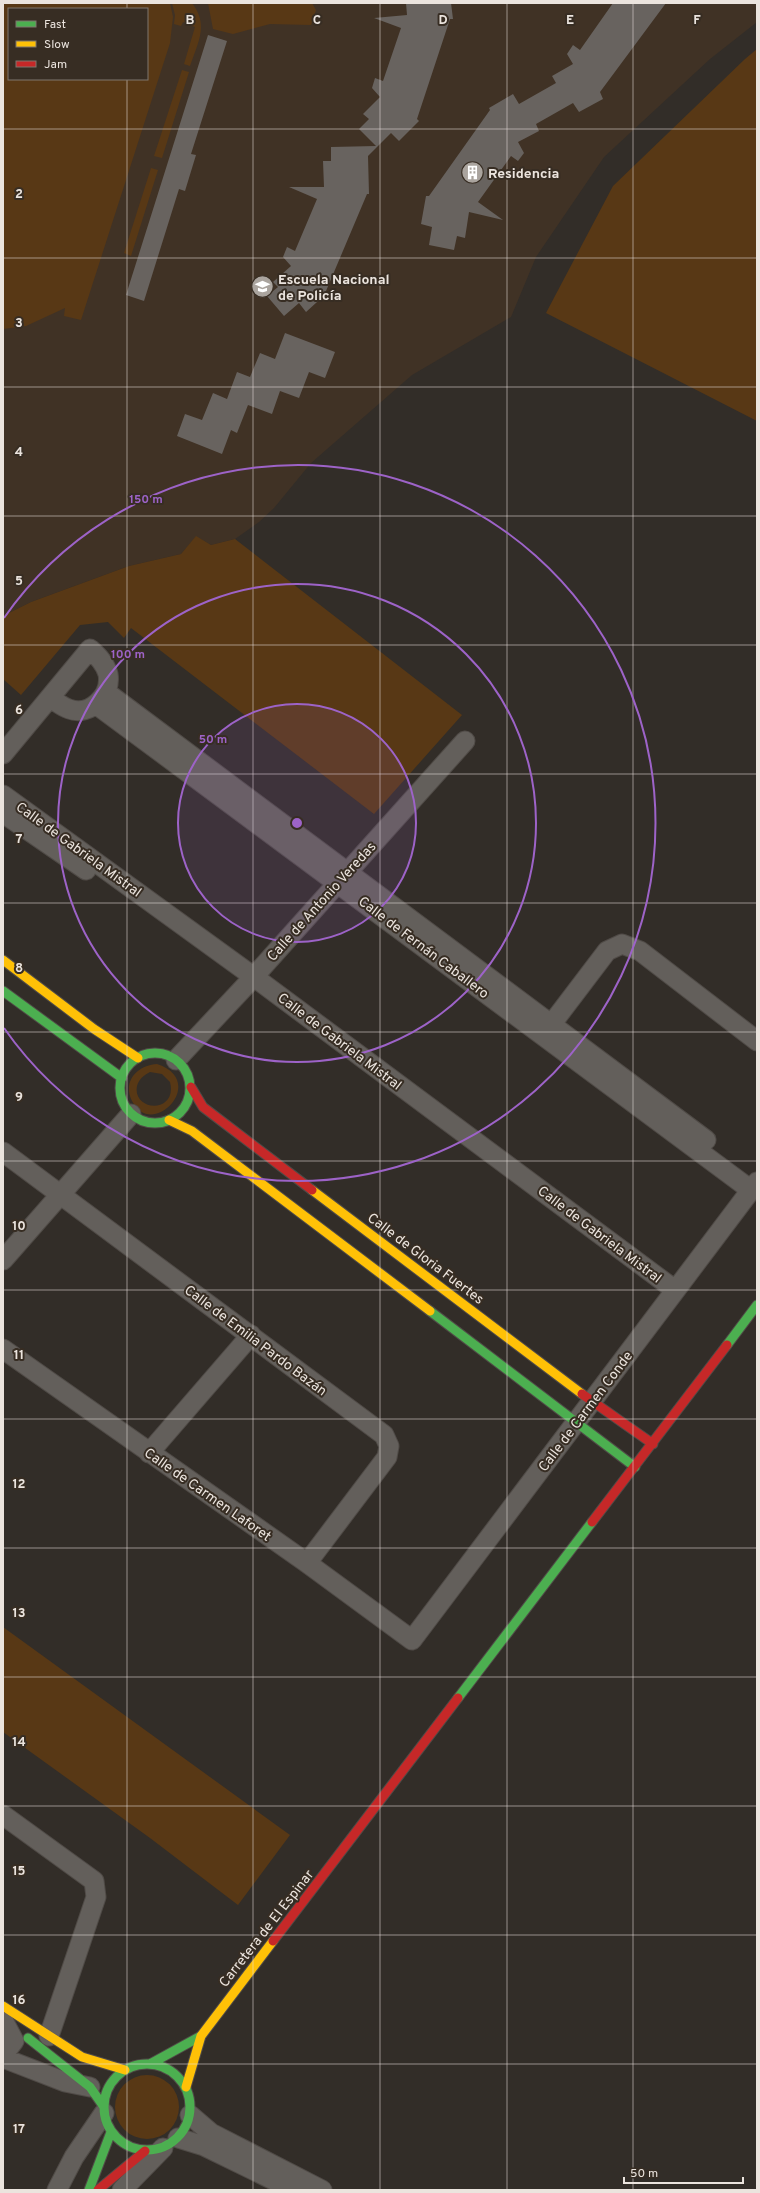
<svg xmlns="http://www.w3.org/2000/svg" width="760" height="2193" viewBox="0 0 760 2193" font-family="Overpass,sans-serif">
<rect width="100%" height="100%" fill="#322d28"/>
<path fill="#403225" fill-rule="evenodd" d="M3,3h754v19l-47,37 -106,98 -68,100 -25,60 -99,58 -101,88 -37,45 -15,14 -24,17 -24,6 -15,-8 -15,17 -52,12 -98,36 -28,14zM9,9h138v70h-138z"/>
<path fill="#583815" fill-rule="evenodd" d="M3,3h167l3,14 -3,26 -89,277 -17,-4 1,-8 -39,18 -23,3zM9,9h138v70h-138z
M172,3h20c17,22 6,39 -2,63l-6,-2 11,-37 -12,-5 -2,4 -7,-2 1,-9z
M208,3h104l4,7 -5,15 -41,-1 -37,10 -20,-5z
M757,49v372l-211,-108 67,-127 132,-127z
M182,70l7,2 -27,86 -8,-2z
M151,168l7,2 -27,86 -7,-3z
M196,536l15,9 24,-6 227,176 -88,99 -243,-186 -7,10 -16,-16 -28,3 -59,70 -18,-16v-63l28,-14 98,-36 52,-12z
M157,1064c52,17 -5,77 -25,37 -10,-20 6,-36 25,-37zM150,1072l12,2 8,8c8,32 -38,30 -33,4 2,-7 7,-11 13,-14z
M3,1627l287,208 -52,70 -88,-67 -147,-106z
M115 2107a32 32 0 1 1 64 0a32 32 0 1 1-64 0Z"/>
<path fill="#68635f" d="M406,3h45l2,16h-3l-33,100 2,2 -20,20 -8,-8 -23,23 1,38h-2l-41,97 1,2 -21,19 -7,-9 -15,13 -17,-20 11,-9 -5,-5 18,-16 -8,-9 4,-10 8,4 22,-52 -28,-12h35l-1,-26h8v-14l45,-1 -17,-17 10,-10 -6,-5 17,-17 -8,-9 3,-10 8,3 18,-53 -27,-10 33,-3z
M613,3h53l-66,89 3,7 -24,13 -6,-9 -37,21 3,7 -21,11 6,11 -6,8 -7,-5 -33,46 25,18 -34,-8 -4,26 -8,-2 -3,14 -25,-5 3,-18 -11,-3 5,-28h3l61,-86 -1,-2 24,-14 6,10 37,-21 -4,-7 21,-12 -6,-10 6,-9 7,5z
M208,35l19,6 -36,113 5,1 -11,36 -6,-2 -35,112 -18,-6z
M285,333l50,19 -10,26 -16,-6 -10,26 -19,-7 -8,23 -24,-9 -11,28 -6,-3 -9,24 -45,-18 8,-22 17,6 11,-27 14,6 10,-27 13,5 10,-24 15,6z"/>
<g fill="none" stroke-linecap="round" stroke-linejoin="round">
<defs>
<path id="street" d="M106,692l600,448
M97,705l654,485
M3,754l87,-105c8,7 15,14 18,25 4,21 -18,43 -39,35 -7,-2 -13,-8 -19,-11
M3,795l251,182 421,313
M3,813l83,57
M544,1034l63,-83 15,-7 18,7 117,90
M176,1060l73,-78 216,-241
M3,1152l381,283 5,11 -2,11 -80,106
M3,1260l128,-146
M3,1349l304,214 105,77 345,-458
M149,1453l102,-118
M3,1815l91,66 2,16 -47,139
M3,2050h4l7,-9 -10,-19
M3,2058l62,24 25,5
M190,2115l21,18 111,57
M178,2138l26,8 90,44
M57,2190l17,-33 30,-44
M122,2190l41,-42"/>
<path id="fast" d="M3,991l119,87
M120 1088a35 35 0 1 1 70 0a35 35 0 1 1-70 0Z
M430,1311l205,156
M727,1345l30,-40
M458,1698l134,-176
M28,2038l62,49 14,20
M150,2064l51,-28
M104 2107a43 43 0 1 1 86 0a43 43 0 1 1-86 0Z
M89,2190l22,-58"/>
<path id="slow" d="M3,960l91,69 44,29
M169,1120l23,11 238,180
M312,1190l270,204
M3,2006l79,51 43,13
M186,2087l15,-51 72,-95"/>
<path id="jam" d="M191,1087l12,20 109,83
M582,1394l71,50
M592,1522l135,-177
M273,1941l185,-243
M98,2190l47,-39"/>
</defs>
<use href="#street" stroke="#504b47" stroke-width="21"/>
<use href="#fast" stroke="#504b47" stroke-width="11"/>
<use href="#slow" stroke="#504b47" stroke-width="11"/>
<use href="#jam" stroke="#504b47" stroke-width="11"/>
<use href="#street" stroke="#635f5b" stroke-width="19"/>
<use href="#fast" stroke="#4caf50" stroke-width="9"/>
<use href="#slow" stroke="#ffc107" stroke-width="9"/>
<use href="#jam" stroke="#c62828" stroke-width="9"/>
</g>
<path fill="none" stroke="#ebe4de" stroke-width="1" stroke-opacity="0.55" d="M127,3v6M253,3v2187M380,3v2187M507,3v2187M633,3v2187M127,79v2111M3,129h754M3,258h754M3,387h754M3,516h754M3,645h754M3,774h754M3,903h754M3,1032h754M3,1161h754M3,1290h754M3,1419h754M3,1548h754M3,1677h754M3,1806h754M3,1935h754M3,2064h754"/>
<circle cx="297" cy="823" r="119" fill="#9d63c8" fill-opacity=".12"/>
<g fill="none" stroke="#9d63c8" stroke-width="2">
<circle cx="297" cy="823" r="119"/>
<circle cx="297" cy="823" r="239"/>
<path d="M4 618A358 358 0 1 1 4 1028"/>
</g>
<defs>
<symbol id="building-disc" viewBox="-11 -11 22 22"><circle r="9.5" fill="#aaa49e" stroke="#372d23"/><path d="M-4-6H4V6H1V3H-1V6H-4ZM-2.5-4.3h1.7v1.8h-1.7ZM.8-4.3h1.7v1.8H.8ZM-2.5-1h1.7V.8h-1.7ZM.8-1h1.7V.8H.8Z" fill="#fff"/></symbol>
<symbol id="university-disc" viewBox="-11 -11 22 22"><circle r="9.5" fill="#aaa49e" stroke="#372d23"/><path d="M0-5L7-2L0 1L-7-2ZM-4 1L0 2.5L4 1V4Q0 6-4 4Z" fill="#fff"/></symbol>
</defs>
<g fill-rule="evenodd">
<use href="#building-disc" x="460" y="160" width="25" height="25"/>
<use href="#university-disc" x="250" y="274" width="25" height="25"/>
</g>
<g text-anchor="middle" stroke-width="4" stroke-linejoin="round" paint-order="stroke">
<g font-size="14" font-weight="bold" fill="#ebe4de" stroke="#372d23" text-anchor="start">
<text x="488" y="178">Residencia</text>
<text x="278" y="284">Escuela Nacional<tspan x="278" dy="16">de Policía</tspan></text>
</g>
<g font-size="14" fill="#ebe4de" stroke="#372d23">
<text transform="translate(79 849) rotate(36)" y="5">Calle de Gabriela Mistral</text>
<text transform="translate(321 901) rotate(-48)" y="5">Calle de Antonio Veredas</text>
<text transform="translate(424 947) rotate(37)" y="5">Calle de Fernán Caballero</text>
<text transform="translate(340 1041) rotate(37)" y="5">Calle de Gabriela Mistral</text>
<text transform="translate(600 1234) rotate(37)" y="5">Calle de Gabriela Mistral</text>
<text transform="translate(426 1258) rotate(37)" y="5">Calle de Gloria Fuertes</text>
<text transform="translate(256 1340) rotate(37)" y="5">Calle de Emilia Pardo Bazán</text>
<text transform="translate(585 1411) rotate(-53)" y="5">Calle de Carmen Conde</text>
<text transform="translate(208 1494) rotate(35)" y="5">Calle de Carmen Laforet</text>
<text transform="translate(266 1928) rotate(-52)" y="5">Carretera de El Espinar</text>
</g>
</g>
<g font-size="13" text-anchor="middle" font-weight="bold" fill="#ebe4de" stroke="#372d23" stroke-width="4" stroke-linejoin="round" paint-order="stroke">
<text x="190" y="24">B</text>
<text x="317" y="24">C</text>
<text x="443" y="24">D</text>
<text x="570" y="24">E</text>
<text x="697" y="24">F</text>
<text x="19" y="198">2</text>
<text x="19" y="327">3</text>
<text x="19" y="456">4</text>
<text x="19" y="585">5</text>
<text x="19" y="714">6</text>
<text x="19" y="843">7</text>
<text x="19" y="972">8</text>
<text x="19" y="1101">9</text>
<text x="19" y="1230">10</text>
<text x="19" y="1359">11</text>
<text x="19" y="1488">12</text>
<text x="19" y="1617">13</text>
<text x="19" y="1746">14</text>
<text x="19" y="1875">15</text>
<text x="19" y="2004">16</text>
<text x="19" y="2133">17</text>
</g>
<circle cx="297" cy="823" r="6" fill="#9d63c8" stroke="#372d23" stroke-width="2"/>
<g font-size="12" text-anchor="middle" font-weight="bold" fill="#9d63c8" stroke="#372d23" stroke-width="4" stroke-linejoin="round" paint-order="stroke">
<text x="146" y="503">150 m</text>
<text x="128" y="658">100 m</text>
<text x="213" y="743">50 m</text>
</g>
<rect width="760" height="2193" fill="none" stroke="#ebe4de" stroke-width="8"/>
<rect x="8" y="8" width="140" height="72" fill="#372d23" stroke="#7f766e"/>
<rect x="16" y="21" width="20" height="6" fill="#4caf50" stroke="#7f766e"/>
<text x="44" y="28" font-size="12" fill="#ebe4de">Fast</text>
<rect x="16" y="41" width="20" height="6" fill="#ffc107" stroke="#7f766e"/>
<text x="44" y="48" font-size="12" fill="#ebe4de">Slow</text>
<rect x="16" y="61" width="20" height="6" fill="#c62828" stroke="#7f766e"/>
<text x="44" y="68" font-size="12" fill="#ebe4de">Jam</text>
<path d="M624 2177v6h119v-6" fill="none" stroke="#ebe4de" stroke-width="2"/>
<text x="630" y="2177" font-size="12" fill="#ebe4de" stroke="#372d23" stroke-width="3" paint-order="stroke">50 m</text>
</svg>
